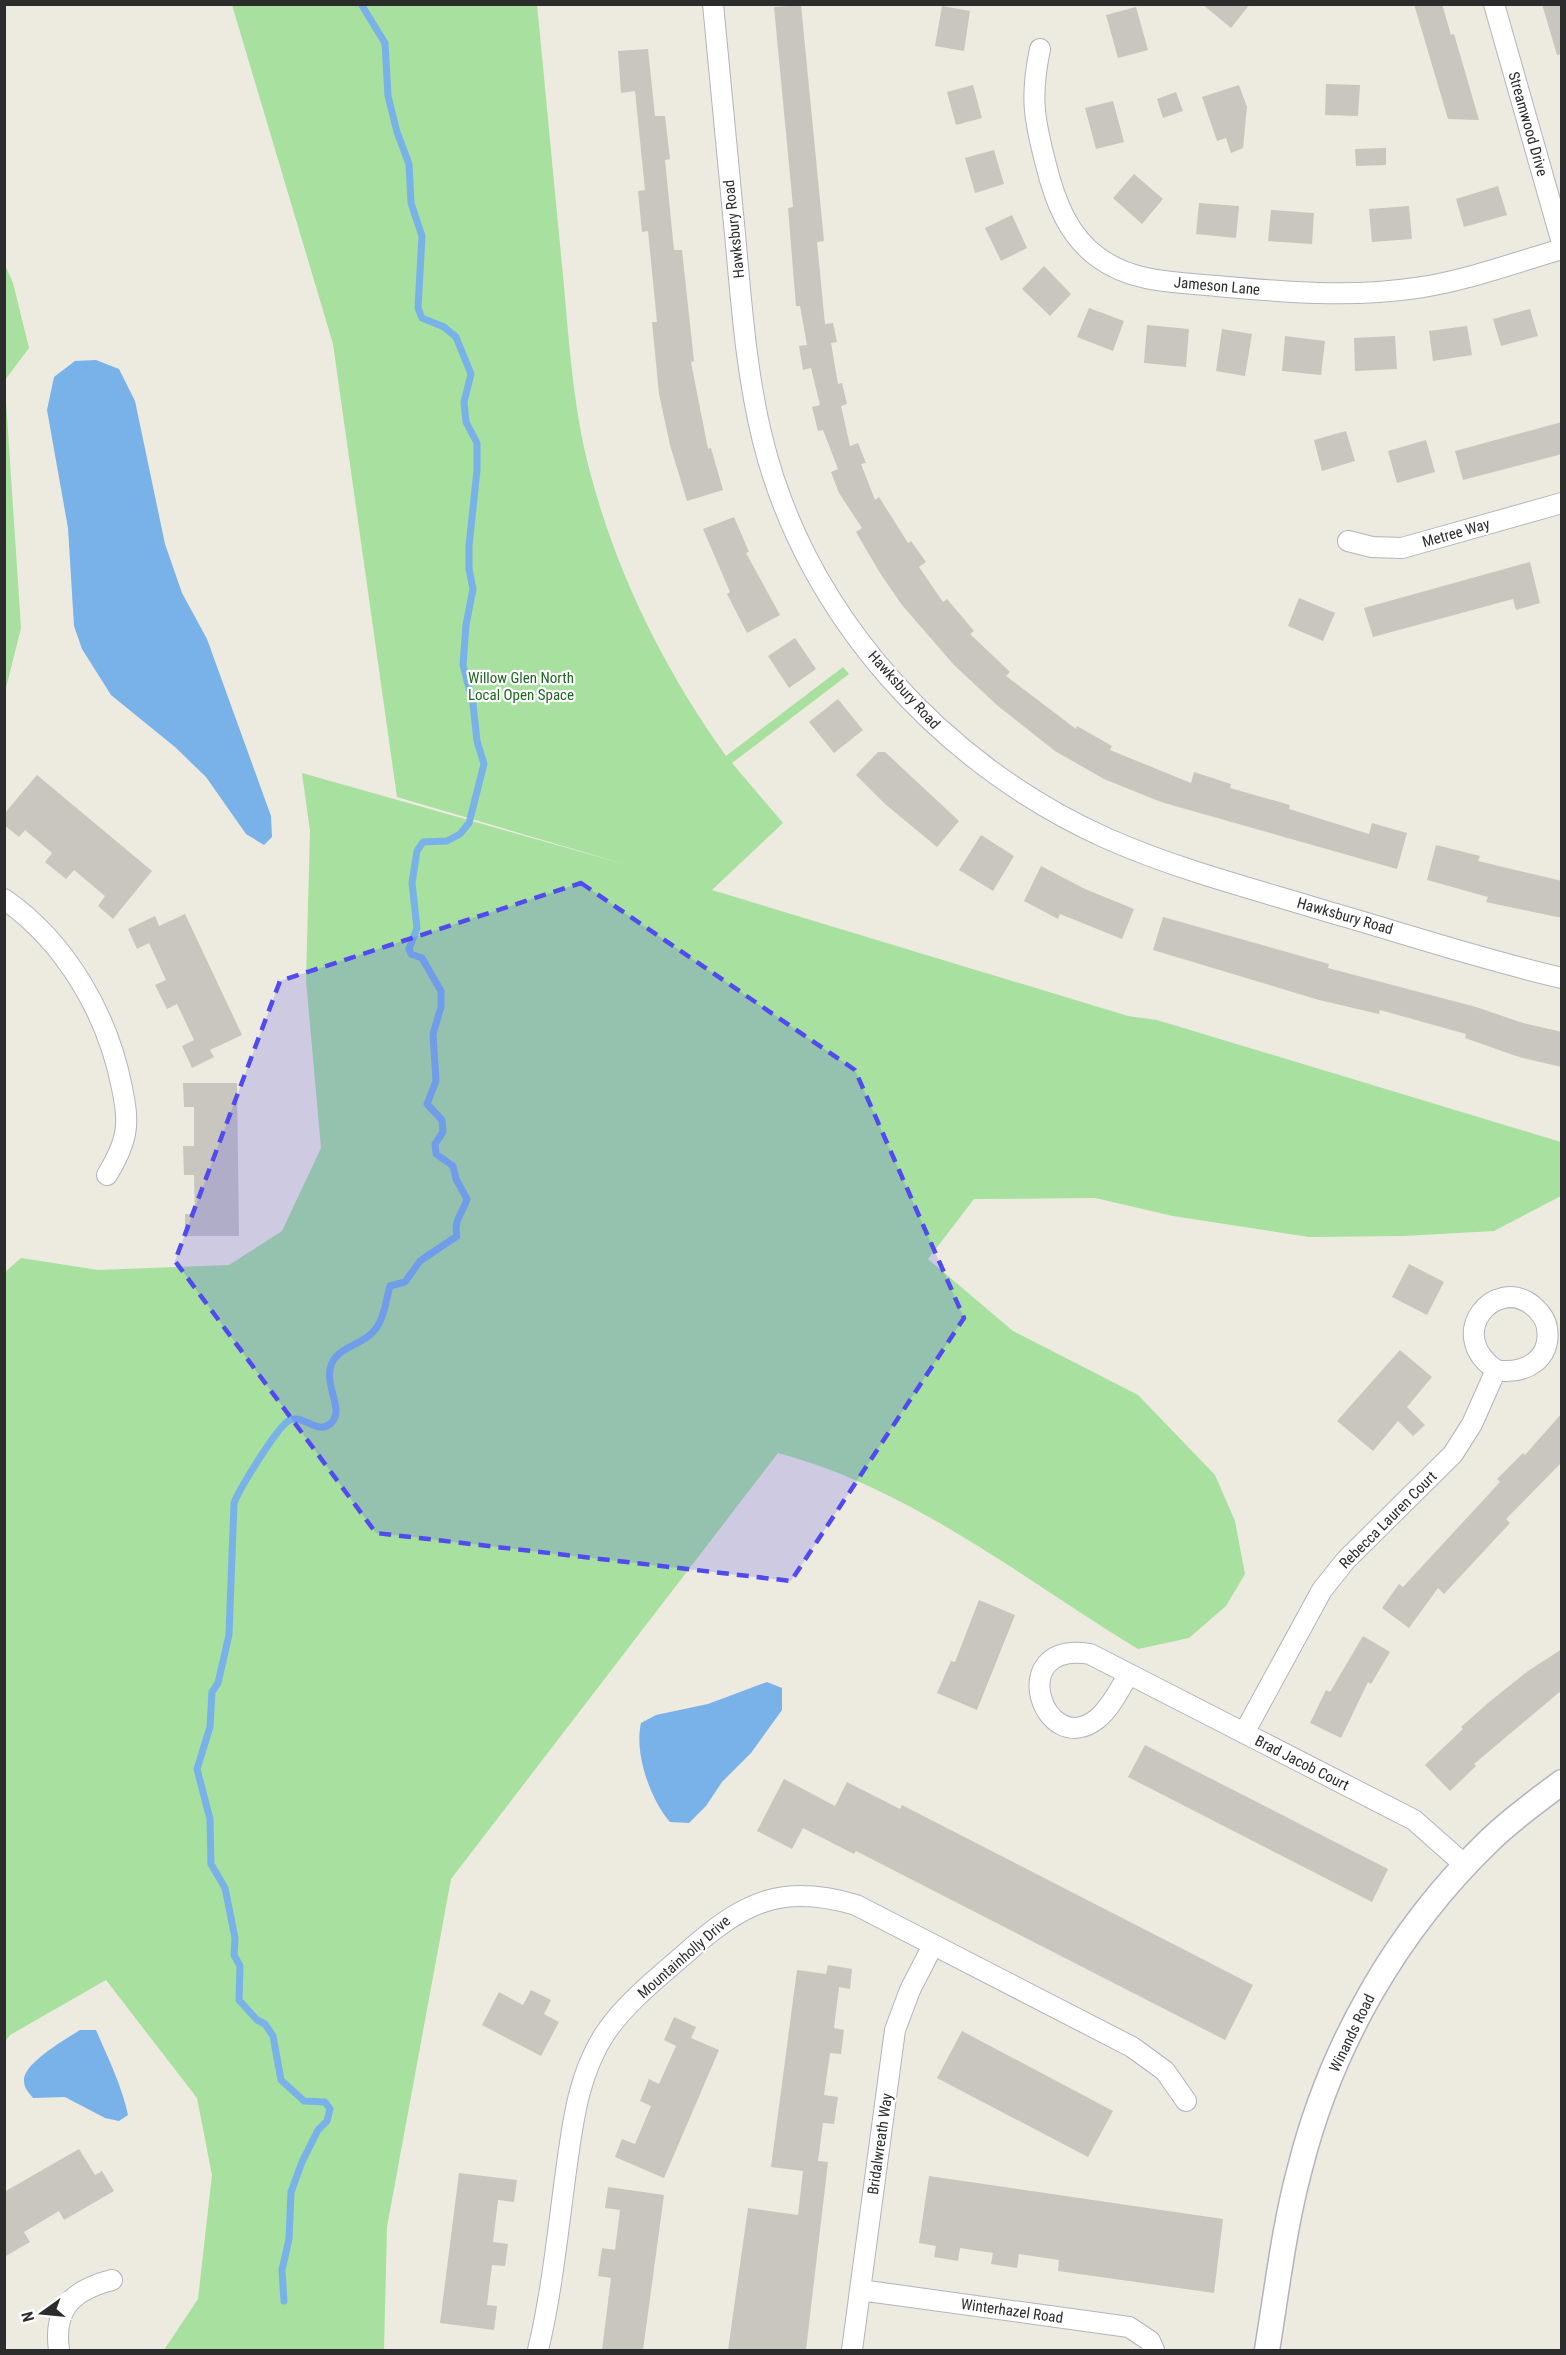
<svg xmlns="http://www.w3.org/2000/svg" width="1566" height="2355" viewBox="0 0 1566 2355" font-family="'Roboto Condensed',sans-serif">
<rect width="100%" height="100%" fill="#edeadf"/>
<path fill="#a7e09f" d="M232,5h305c9,90 17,180 26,270 6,66 10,133 27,197 27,103 74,197 136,284l117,-89 6,7 -117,89 51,60 -71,67 416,126 29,4 404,122v54l-67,35 -90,5 -95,1 -136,-21 -78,-18 -121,1 -46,60 85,72 125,64 77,80 20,46 10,53 -19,32 -37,32 -51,11c-116,-71 -226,-160 -360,-196l-327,426 -64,348 -3,123h-220l34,-51 14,-124 -15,-77 -91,-118 -96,55 -5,7v-770l16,-14 77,12 131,-5 53,-34 39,-83 -15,-168 4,-149 -8,-58 329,93 -234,-69 -64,-453z
M5,265l8,18 16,65 -24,32z
M5,386l16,242 -16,64h-1z"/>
<path fill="#79b2e8" d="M96,360l23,9 16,32 30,143 17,49 25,46 64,177 1,21 -8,8 -18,-11 -40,-57 -31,-30 -64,-52 -29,-46 -8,-23 -6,-98 -21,-118 7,-33 21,-16z
M767,1682l15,6v22l-31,43 -29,29 -16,24 -17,17 -19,-1c-20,-23 -36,-69 -29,-99l15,-8 52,-11z
M80,2030h16c12,28 26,56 32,85l-9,6 -14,-3 -40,-21 -32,1c-4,-5 -9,-10 -9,-17 -2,-17 42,-42 56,-51z"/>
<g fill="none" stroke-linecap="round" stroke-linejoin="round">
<path stroke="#79b2e8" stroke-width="7" d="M284,2301l-2,-31 7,-31 2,-47 11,-30 16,-32 9,-9 3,-12 -5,-7 -21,-1 -23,-21 -8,-44 -8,-12 -8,-4 -18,-20 1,-34 -6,-11 1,-17 -10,-50 -14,-24 -1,-45 -13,-50 13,-42 2,-35 6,-9 11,-48 5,-132c5,-13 44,-78 56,-83 15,-6 28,17 42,2 13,-14 -11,-40 1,-61 7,-14 30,-17 40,-29 11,-11 13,-32 17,-46l15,-4 15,-21 37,-25c-4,-16 6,-23 10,-37l-11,-20 -3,-13 -17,-12 -1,-10 8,-12 -1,-12 -15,-16 9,-23 -3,-47 8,-27v-16l-19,-33 -11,-4 -2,-5 8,-21 -5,-45 5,-32 6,-9 24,-1 13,-7 9,-11 15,-59 -7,-23 -4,-37 -10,-39 3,-40 7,-36 -4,-20v-23l8,-76v-27l-11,-21 -2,-20 7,-28 -15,-37 -12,-10 -22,-9 -4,-10 4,-72 -11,-33 -2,-39 -12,-32 -9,-36 -3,-53 -24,-39"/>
</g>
<path fill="#c8c6bf" d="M1202,4h48l-19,24z
M1414,4h28l9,31 3,-1 25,86 -31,-1z
M1542,4h20v50l-5,1z
M801,5l23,236 -7,1 8,82 8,-1 4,19 -6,1 7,41 4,-1 5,21 -6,2 9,40 8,-3 8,20 -5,1 14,36 4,-3 29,46 3,-2 15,21 -7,5 24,35 4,-3 27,32 -4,3 40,38 -4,4 70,53 1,-3 35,20 -2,4 81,33 3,-11 37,12 -1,4 60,17 -1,4 80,25 3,-11 35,10 -10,36 -236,-67 -57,-23 -49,-28 -57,-45 -44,-41 -52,-60 -22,-32 -24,-41 6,-4 -23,-35 -8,-21 7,-3 -15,-39 -5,1 -6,-24 8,-2 -9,-37 -8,2 -4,-24 8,-1 -7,-39h-4l-8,-98 5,-1 -19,-200z
M942,6l28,5 -6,40 -29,-5z
M1136,7l12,43 -30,8 -12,-43z
M648,49l7,67h10l5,43 -5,1 9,90h8l12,111 -3,1 17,87 3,-1 12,42 -36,11 -17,-56 -11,-51 -7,-72h5l-9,-91 -6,1 -4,-41 7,-1 -10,-99 -14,2 -3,-42z
M1326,84l34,1 -2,31 -33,-1z
M973,85l9,33 -26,7 -9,-33z
M1239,85l8,22 -4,41 -12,5 -5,-15 -9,3 -15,-44z
M1176,92l7,19 -20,7 -6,-19z
M1113,101l11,41 -28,7 -11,-41z
M1386,148v17l-30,1 -1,-17z
M994,150l10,34 -29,9 -10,-35z
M1134,174l29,25 -21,25 -29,-26z
M1498,186l9,29 -43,12 -8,-28z
M1199,203l40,3 -3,32 -40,-4z
M1409,206l3,33 -40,3 -3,-33z
M1271,210l43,3 -2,31 -44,-3z
M1012,215l15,33 -26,13 -16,-33z
M1044,266l27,28 -21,22 -28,-27z
M1089,308l35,13 -11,30 -36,-14z
M1530,309l8,27 -37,10 -8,-27z
M1147,325l42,4 -3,38 -42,-4z
M1467,326l5,29 -39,6 -4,-30z
M1222,329l30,5 -7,42 -29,-5z
M1285,336l40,5 -4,34 -39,-4z
M1395,336l2,33 -42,2 -1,-33z
M1562,422v32l-99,26 -8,-29z
M1346,431l9,30 -33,10 -8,-31z
M1426,440l9,32 -38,11 -9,-32z
M734,517l15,35 -3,1 34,62 -33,18 -20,-39 3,-2 -27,-63z
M1530,562l10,41 -24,7 -3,-11 -140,38 -9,-29z
M1299,598l36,15 -12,28 -35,-15z
M795,638l21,31 -27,19 -21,-32z
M838,699l25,31 -29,23 -25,-31z
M878,752h7l74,69 -22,26 -52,-43 -29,-29z
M37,775l115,96 -39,48 -15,-13 7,-10 -31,-26 -8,9 -21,-17 7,-9 -27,-23 -6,7 -15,-12v-11z
M981,835l33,21 -21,35 -34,-21z
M1436,845l44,11 -2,5 84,20v37l-76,-16 2,-5 -61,-17z
M1041,866l44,23 49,20 -12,30 -62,-25 -2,5 -34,-18z
M185,914l57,121 -32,15 4,7 -22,11 -10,-22 12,-6 -17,-36 -10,5 -12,-24 11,-5 -17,-37 -12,6 -9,-20 27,-13 4,10z
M1163,917l166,47 -1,4 148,39 47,16 39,9v35l-43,-10 -54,-19 1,-4 -86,-24 -1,4 -60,-14 -166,-50z
M183,1083h54l2,153h-54v-22h10l-1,-39h-10l-1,-29h11v-39h-10z
M1409,1264l35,18 -17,33 -35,-18z
M1400,1350l32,27 -25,30 18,18 -12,11 -15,-15 -25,30 -36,-30z
M1562,1413v49l-56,57 4,4 -66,71 -6,-6 -29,40 -27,-20 17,-24 4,3 97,-105 -3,-3 26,-26 2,2z
M979,1600l36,15 -38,95 -40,-17 14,-32 4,1z
M1363,1636l27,16 -19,32 -3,-2 -27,56 -31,-15 16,-33 4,2z
M1562,1649v41l-88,74 2,2 -26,25 -25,-26 38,-36 -2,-2 27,-24 40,-32z
M1145,1745l243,124 -16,33 -244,-125z
M784,1779l51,27 12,-24 53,27 2,-4 351,180 -28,55 -369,-189 -2,3 -51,-26 -11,21 -35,-18z
M828,1965l24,4 -2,20 -11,-2 -5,41 10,2 -3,24 -11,-1 -6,42 14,2 -4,27 -11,-1 -5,38 10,1 -22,188h-78l20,-142 50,7 5,-44 -32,-4 26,-197 29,4z
M531,1990l20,10 -7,14 15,8 -18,34 -59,-31 17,-33 24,13z
M674,2017l22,10 -5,11 28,12 -55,128 -49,-21 7,-18 13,5 16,-38 -11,-5 9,-22 10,5 17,-38 -12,-6z
M962,2031l151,80 -25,46 -151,-79z
M79,2149l16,26 7,-4 12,20 -50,29 -5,-9 -35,21 6,10 -26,15v-65z
M459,2173l58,7 -3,22 -16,-2 -5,42 15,2 -3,22 -13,-1 -5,40 10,1 -3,24 -54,-7z
M929,2176l294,43 -9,74 -156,-22 1,-11 -40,-6 -2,14 -26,-4 2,-11 -33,-5 -2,13 -24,-4 2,-11 -17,-3z
M608,2187l56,8 -21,155h-41l9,-72 -13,-2 4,-28 13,2 5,-40 -15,-2z"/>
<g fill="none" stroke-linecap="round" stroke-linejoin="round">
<defs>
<path id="minor" d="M713,4c7,81 15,161 23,241 6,66 11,132 27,196 44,176 180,324 343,397 72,32 148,51 223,74 77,22 154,48 233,66
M1494,4l68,239
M1040,49c-10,48 -6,70 6,116 9,36 22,71 53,93 35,25 76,24 118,28 67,6 132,12 199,2 49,-7 98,-25 146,-39
M1348,541l24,6 30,1 160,-45
M4,899c62,43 104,116 118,189 3,15 6,31 3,46 -3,15 -10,28 -18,41
M1129,1674c-9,14 -18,34 -32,45 -53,42 -94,-79 -7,-65l324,166 52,46
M1244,1733l78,-143 24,-30 107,-106 19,-30 24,-54c28,5 56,-10 51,-42 -1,-9 -8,-17 -15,-23 -37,-29 -88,29 -36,65
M860,2290l269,37 21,14 4,9
M59,2350c-6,-42 14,-60 53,-70
M538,2350c14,-58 20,-120 28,-179 7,-49 12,-97 40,-139 23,-33 58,-59 88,-86 53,-46 91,-62 162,-41l276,142 33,24 21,30
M852,2350l43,-320 15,-40 23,-45"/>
<path id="tertiary" d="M1267,2350c10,-60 17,-123 33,-182 31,-123 97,-238 188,-326 22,-22 49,-41 74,-60"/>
</defs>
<use href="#minor" stroke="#b3b3be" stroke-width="22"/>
<use href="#tertiary" stroke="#b3b3be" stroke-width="27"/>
<use href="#minor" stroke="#fff" stroke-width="20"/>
<use href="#tertiary" stroke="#fff" stroke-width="24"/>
</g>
<path fill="#504aef" fill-opacity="0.2" stroke="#504aef" stroke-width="4.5" stroke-dasharray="12 8" stroke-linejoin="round" d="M581,883l274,187 109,248 -173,263 -415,-48 -201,-272 105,-280z"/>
<g text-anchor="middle" stroke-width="4.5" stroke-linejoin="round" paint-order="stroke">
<g font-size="15" fill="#2c2c2c" stroke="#fff">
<text transform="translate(1528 124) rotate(74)" y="5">Streamwood Drive</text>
<text transform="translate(734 229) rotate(-96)" y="5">Hawksbury Road</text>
<text transform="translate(1217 286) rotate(5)" y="5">Jameson Lane</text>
<text transform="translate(1456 533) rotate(-16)" y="5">Metree Way</text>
<text transform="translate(904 690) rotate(48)" y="5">Hawksbury Road</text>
<text transform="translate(1345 916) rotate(16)" y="5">Hawksbury Road</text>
<text transform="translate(1388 1520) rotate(-45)" y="5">Rebecca Lauren Court</text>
<text transform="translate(1302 1763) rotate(27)" y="5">Brad Jacob Court</text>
<text transform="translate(684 1957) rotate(-41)" y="5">Mountainholly Drive</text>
<text transform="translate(1352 2033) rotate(-64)" y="5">Winands Road</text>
<text transform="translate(880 2144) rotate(-82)" y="5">Bridalwreath Way</text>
<text transform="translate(1012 2311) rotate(8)" y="5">Winterhazel Road</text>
</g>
<g font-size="15" fill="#1f6621" stroke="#fff">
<text x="521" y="683">Willow Glen North<tspan x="521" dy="17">Local Open Space</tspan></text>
</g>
</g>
<rect width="1566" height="2355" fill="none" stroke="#2c2c2c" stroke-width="12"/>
<g transform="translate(42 2313) rotate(255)" stroke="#ffffff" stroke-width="4.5" paint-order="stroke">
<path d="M0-4.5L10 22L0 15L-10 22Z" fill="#2c2c2c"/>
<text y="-9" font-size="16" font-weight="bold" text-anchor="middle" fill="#2c2c2c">N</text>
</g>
</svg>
